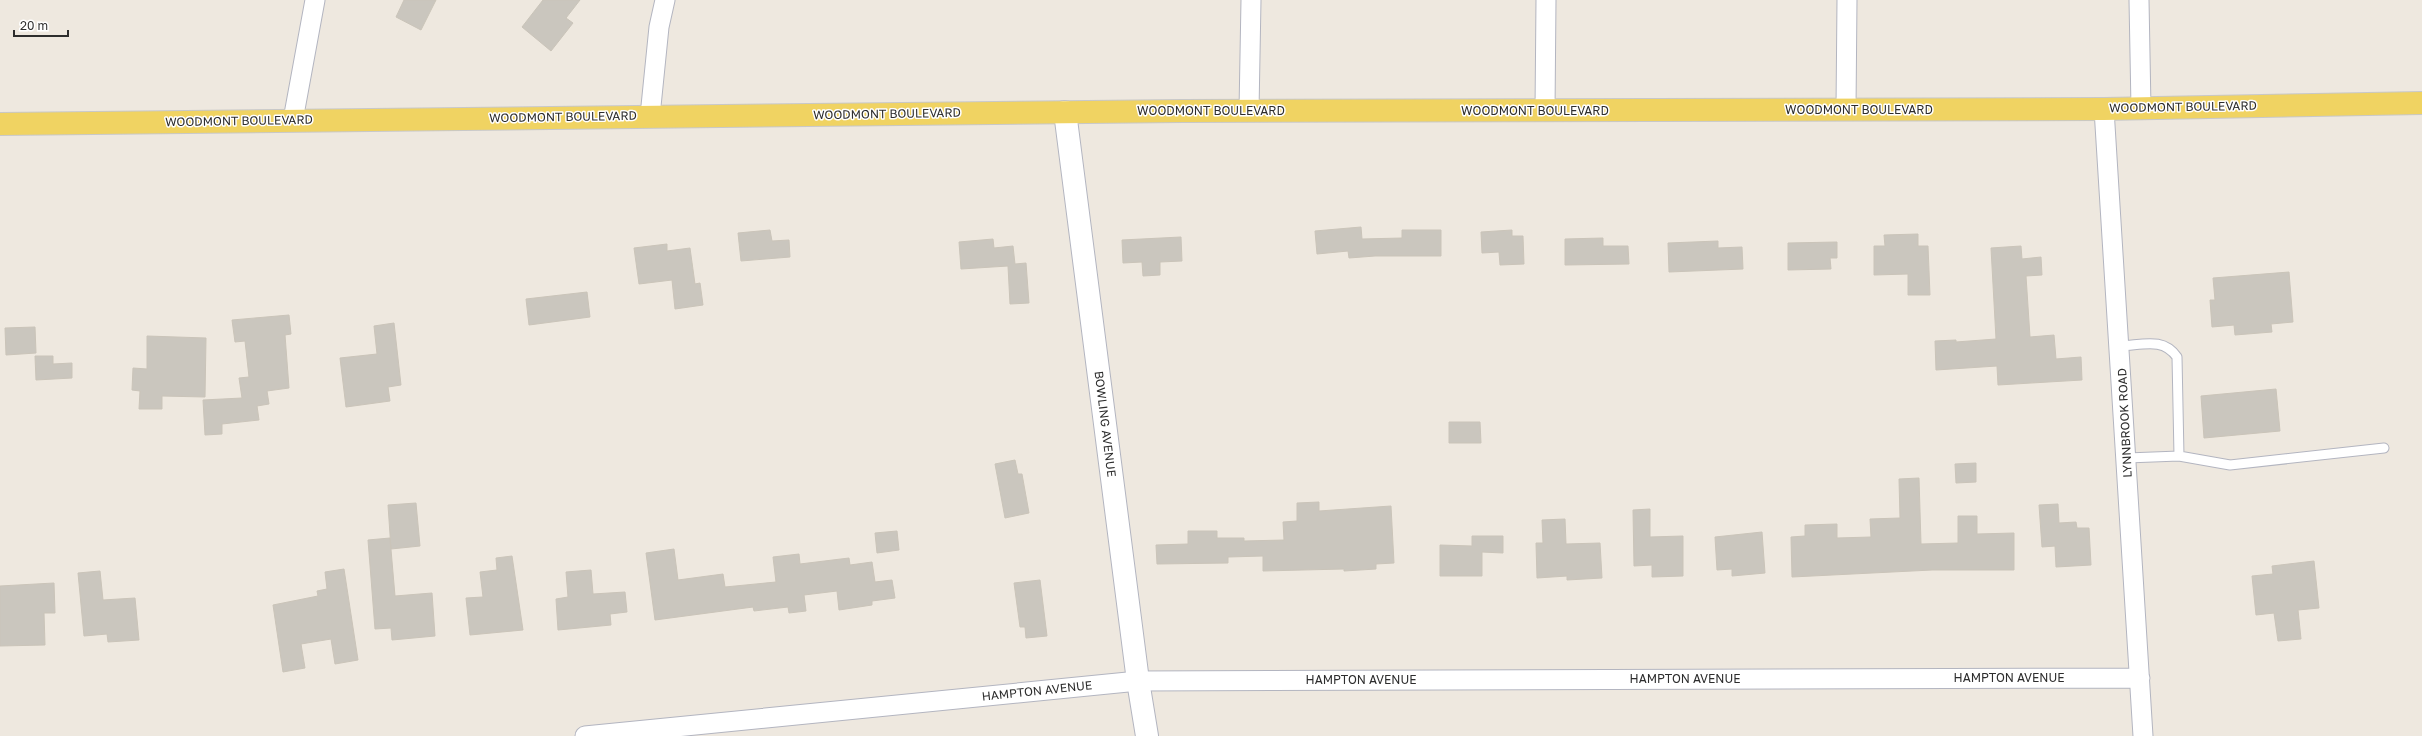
<svg xmlns="http://www.w3.org/2000/svg" width="2422" height="736" viewBox="0 0 2422 736" font-family="'Golos Text',sans-serif">
<rect width="100%" height="100%" fill="#eee8df"/>
<path fill="#cac6be" stroke="#cac4b9" d="M404,0h32l-15,30 -25,-13z
M543,0h37l-14,18 7,5 -22,28 -29,-24z
M1361,227l1,12 40,-1v-8h39v26h-66l-26,2 -1,-7 -31,3 -2,-23z
M770,230l2,11 17,-1 1,17 -49,4 -3,-28z
M1512,230v6h11l1,28 -24,1 -1,-13 -17,1 -1,-21z
M1918,234v12h10l2,49h-22v-21l-34,1v-29h11l-1,-11z
M1181,237l1,24 -22,1v13l-17,1 -1,-14 -19,1 -1,-23z
M1603,238v8h25l1,18 -64,1v-26z
M993,239l1,9 19,-2 2,18 11,-1 3,40 -19,1 -2,-38 -47,3 -2,-27z
M1718,241v7l24,-1 1,22 -74,3 -1,-29z
M1837,242v16h-7l1,11 -43,1v-27z
M667,244v7l23,-3 5,36 5,-1 3,22 -28,4 -3,-29 -33,4 -5,-36z
M2021,246l1,13 19,-2 1,18 -16,1 4,61 24,-2 2,24 25,-2 1,23 -84,5 -1,-19 -61,4 -1,-29 21,-1v2l40,-3 -5,-91z
M2289,272l4,50 -22,2 1,8 -37,3 -1,-10 -22,2 -2,-27h5l-2,-22z
M587,292l3,25 -61,8 -3,-26z
M289,315l2,19 -6,1 4,53 -22,3 2,13 -12,2 2,14 -37,4v10l-17,1 -2,-35 39,-2 -3,-20 10,-1 -4,-36 -10,1 -3,-22z
M394,323l7,62 -13,2 2,14 -44,6 -6,-49 37,-4 -3,-28z
M35,327l1,26 -30,2 -1,-27z
M147,336l59,2 -1,59 -43,-1v13h-23l1,-18 -8,-1 1,-22 14,1z
M35,356h18v8l19,-1v15l-36,2z
M2276,389l4,42 -76,7 -3,-42z
M1449,422h31l1,21h-32z
M1015,460l3,14h4l7,39 -24,5 -10,-54z
M1976,463v19l-20,1 -1,-19z
M1919,478l2,66 37,-1v-27h19v18l37,-1v37h-82l-140,7 -1,-40 14,-1v-11l32,-1v14l34,-1 -1,-18 30,-1 -1,-39z
M1319,502v9l72,-5 3,57 -18,1v5l-32,2v-2l-81,2v-15l-35,1v6l-71,1 -1,-19 32,-1v-13h29v7h27v3l40,-1 -1,-18 14,-1v-18z
M416,503l4,43 -29,3 -3,-44z
M2058,504l1,19 17,-1 1,6h12l2,37 -35,2 -1,-21 -13,1 -3,-42z
M1650,509v28l33,-1v40l-31,1v-12l-18,1 -1,-56z
M1565,519l1,25 34,-1 2,35 -35,2v-4l-30,2 -1,-35h7l-1,-23z
M897,531l2,19 -22,3 -2,-20z
M1762,532l3,41 -33,3v-7l-15,1 -2,-33z
M1472,536h31v17l-21,-1v24h-42v-31l32,1z
M390,538l5,58 37,-3 3,43 -43,4 -1,-12 -16,1 -7,-89z
M674,549l4,31 45,-6 2,13 51,-5 -3,-25 26,-3 1,10 49,-6 1,7 22,-3 3,20 17,-2 3,18 -23,3v4l-33,5 -2,-19 -33,4 2,16 -17,2 -1,-6 -34,4 -1,-4 -98,13 -9,-67z
M512,556l11,74 -53,5 -4,-37 17,-1 -3,-25 17,-2 -1,-12z
M2314,561l5,47 -21,2 3,29 -23,2 -4,-28 -18,2 -4,-39 21,-2 -1,-8z
M344,569l14,91 -23,4 -4,-25 -30,5 4,24 -22,4 -10,-67 45,-9 -1,-5 10,-2 -2,-17z
M591,570l2,24 32,-2 2,20 -17,2 1,11 -53,5 -2,-31 12,-2 -2,-25z
M100,571l3,29 32,-2 4,42 -31,2 -1,-8 -23,2 -6,-63z
M1040,580l7,56 -21,2 -1,-11h-5l-6,-44z
M54,583l1,30h-11l1,32 -45,1v-60z"/>
<g fill="none" stroke-linecap="round" stroke-linejoin="round">
<defs>
<path id="service" d="M2120,346c23,-1 43,-9 57,11l2,99
M2127,458l52,-2 51,9 154,-17"/>
<path id="minor" d="M2139,0l2,108
M1846,109l1,-109
M2104,109l39,627
M1249,111l2,-111
M1545,111l1,-111
M650,116l9,-89 6,-27
M293,120l22,-120
M585,736l553,-55 1002,-3"/>
<path id="tertiary" d="M1065,112l73,569 9,55"/>
<path id="primary" d="M0,124l1182,-13 922,-2 318,-6"/>
</defs>
<use href="#service" stroke="#b3b5c0" stroke-width="11"/>
<use href="#minor" stroke="#b3b5c0" stroke-width="21"/>
<use href="#tertiary" stroke="#b3b5c0" stroke-width="24"/>
<use href="#primary" stroke="#c8c8c8" stroke-width="24"/>
<use href="#service" stroke="#fff" stroke-width="9"/>
<use href="#minor" stroke="#fff" stroke-width="19"/>
<use href="#tertiary" stroke="#fff" stroke-width="22"/>
<use href="#primary" stroke="#f0d362" stroke-width="22"/>
</g>
<g text-anchor="middle" stroke-width="3" stroke-linejoin="round" paint-order="stroke">
<g font-size="12" fill="#2d2d2d" stroke="#fff">
<text transform="translate(2183 107) rotate(-1)" y="4">WOODMONT BOULEVARD</text>
<text x="1859" y="114">WOODMONT BOULEVARD</text>
<text x="1211" y="115">WOODMONT BOULEVARD</text>
<text x="1535" y="115">WOODMONT BOULEVARD</text>
<text transform="translate(887 114) rotate(-1)" y="4">WOODMONT BOULEVARD</text>
<text transform="translate(563 117) rotate(-1)" y="4">WOODMONT BOULEVARD</text>
<text transform="translate(239 121) rotate(-1)" y="4">WOODMONT BOULEVARD</text>
<text transform="translate(2125 423) rotate(-93)" y="4">LYNNBROOK ROAD</text>
<text transform="translate(1105 424) rotate(83)" y="4">BOWLING AVENUE</text>
<text x="2009" y="682">HAMPTON AVENUE</text>
<text x="1685" y="683">HAMPTON AVENUE</text>
<text x="1361" y="684">HAMPTON AVENUE</text>
<text transform="translate(1037 691) rotate(-6)" y="4">HAMPTON AVENUE</text>
</g>
</g>
<path d="M14 30v6h54v-6" fill="none" stroke="#2d2d2d" stroke-width="2"/>
<text x="20" y="30" font-size="12" fill="#2d2d2d" stroke="#ffffff" stroke-width="3" paint-order="stroke">20 m</text>
</svg>
